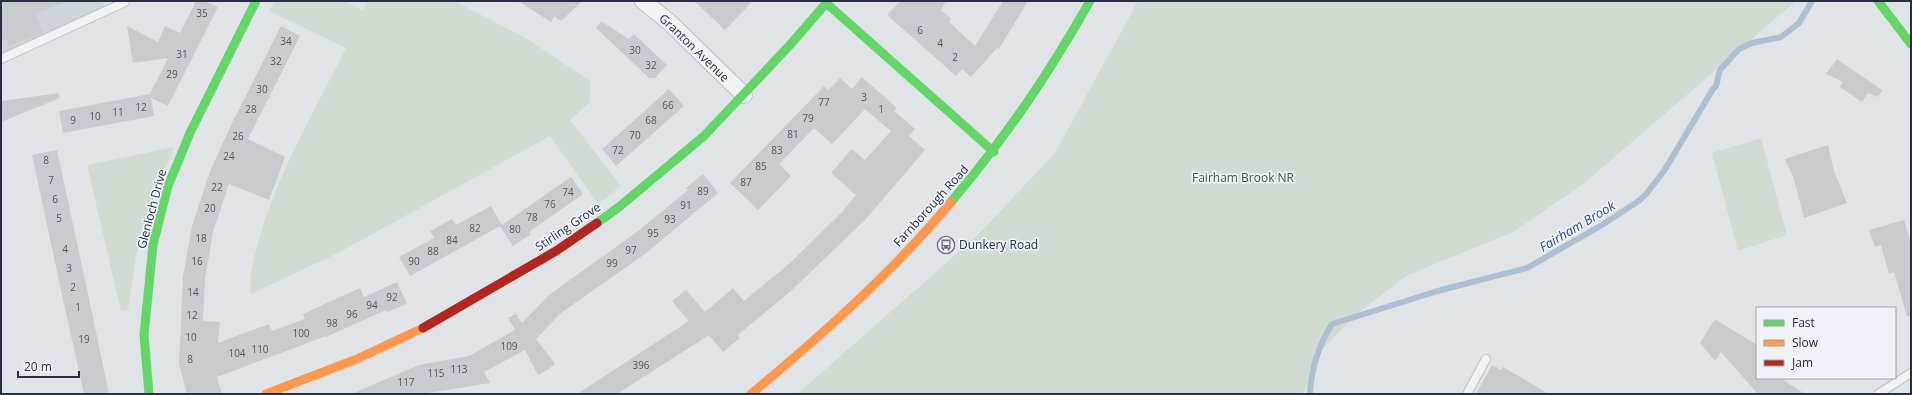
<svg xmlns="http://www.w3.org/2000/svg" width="1912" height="395" viewBox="0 0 1912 395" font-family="'Open Sans',sans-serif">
<rect width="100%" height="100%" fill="#e1e4e7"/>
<path fill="#cfd3da" d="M1,1h101l8,12 -109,44z"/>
<path fill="#d1dbd2" d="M275,1h70l18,9 5,-9h86l72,37 64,43v21l-20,18 51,66 -23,18 -48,-68 -210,116 -89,42c-2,-14 1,-26 4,-39 17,-73 58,-141 91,-207l-77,-37z
M1138,1h658l-214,184 -69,47 -107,44 -49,38 -37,37 -17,43h-506l180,-158 78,-83z
M1761,138l26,97 -49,16 -26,-98z
M174,147l-27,67 -11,42 -8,54 -7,1 -34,-146z"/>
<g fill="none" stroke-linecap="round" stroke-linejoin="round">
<path stroke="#aebfd3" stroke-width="6" d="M1310,394c1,-24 9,-49 22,-70l109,-34 86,-22 75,-43 38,-25 7,-7 17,-22 49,-82 3,-3 4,-16 19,-21 13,-6 29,-6 18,-14 13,-22"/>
</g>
<path fill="#c9cccf" d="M1,1h64v1l-29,12 7,19 -34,13 -3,-7 -5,1z
M196,1h8l14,6 -50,99 -17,-8 3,18 -91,17 -4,-22 91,-17 18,-36 -35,5 -6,-37 31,16 7,-16 15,7z
M518,1h64l-21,20 -7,-5 -3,6z
M694,1h59l-28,29z
M900,1h46l-5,9 10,9 -2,3 26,24 28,-45h25l-29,48 -2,-1 -26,29 -9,-8 -6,7 -69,-61z
M601,21l28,18 5,-5 33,31 -12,13h-6l-53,-50z
M281,26l19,10 -52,103 37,18 -16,43 -40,-16 -16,48 -8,47 -2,42 17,1 -2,21 51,-19 3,7 33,-12 -2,-5 57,-26 4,9 33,-15 10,22 -20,8 -1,-2 -60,27v-1l-109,41 5,17h-35l-8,-30 4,-88 9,-50 18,-55 22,-48z
M1837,59l45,31 -4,7 -10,-4 -6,9 -22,-15 3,-5 -17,-8z
M862,77l35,31 -3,3 21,18 -6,7 16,14 -60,70 -73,70 -54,45 2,3 -17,14 -14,-17 -92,59h-40l112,-73 -17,-20 14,-11 19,22 28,-24 11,13 45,-37 53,-52 14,-17 -25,-22 21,-24 13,11 26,-29 -26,-22 -33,35 -18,-16 -35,36 12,12 -33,34 -28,-27 94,-97 4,4 12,-12 12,11z
M669,89l15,17 -68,60 -14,-17z
M59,93l1,5 -59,24v-21z
M1828,145l6,26 13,32 -43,15 -10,-39 -9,-20z
M57,150l31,144 21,100h-25l-22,-99 -30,-140z
M703,174l15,19 -73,61 -84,59 -25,26 19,25 -8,6 -9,5 -13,-25 -41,22 6,11 -68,11h-71l68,-29 50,-9 46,-26 -7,-12 8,-4 6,9 27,-28 89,-64 50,-41 -2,-2z
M571,177l12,17 -54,38 2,2 -18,12 -13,-20 -90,50 -11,-19 35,-19 -4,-7 22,-12 4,6 35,-19 11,19z
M1904,220l7,23v73h-4l-13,-44 -5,2 -8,-29 -6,2 -6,-17z
M1715,319l42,26v33h23l25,16h-47l-37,-42 -6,9 -15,-18z
M1492,365l9,5 2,-3 46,27h-73z"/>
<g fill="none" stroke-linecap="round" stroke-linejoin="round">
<defs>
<path id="lane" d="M1,59l124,-57
M1467,394l19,-35
M1878,394l33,-21"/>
<path id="street" d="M643,1l25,20 76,74"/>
</defs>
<use href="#lane" stroke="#bfc2c5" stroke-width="10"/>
<use href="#street" stroke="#bfc2c5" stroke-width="18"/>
<use href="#lane" stroke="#f1f2f3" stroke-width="8"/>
<use href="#street" stroke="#f1f2f3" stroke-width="16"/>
<path stroke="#63d668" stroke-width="9" d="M1878,1l33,43
M826,3l168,149
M951,202c55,-65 97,-127 139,-201
M597,223l22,-16 85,-71 85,-90 39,-45
M149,394l-5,-59 9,-90 15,-59 22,-53 66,-132"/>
<path stroke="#ff974d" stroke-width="9" d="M266,394l91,-35 66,-31
M751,394c71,-59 141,-121 200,-192"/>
<path stroke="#b3261e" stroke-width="9" d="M423,328l133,-77 41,-28"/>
</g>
<defs>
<symbol id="bus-ring" viewBox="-11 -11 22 22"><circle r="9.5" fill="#eff2f7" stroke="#686f7b" stroke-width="1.5"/><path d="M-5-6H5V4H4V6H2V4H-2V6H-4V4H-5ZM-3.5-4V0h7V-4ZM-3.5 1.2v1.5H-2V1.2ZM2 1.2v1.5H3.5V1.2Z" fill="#686f7b"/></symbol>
</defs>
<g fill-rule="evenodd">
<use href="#bus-ring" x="936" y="235" width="20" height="20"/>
</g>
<g text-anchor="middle" stroke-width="3.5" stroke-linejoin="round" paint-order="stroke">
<g font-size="10" fill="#505865">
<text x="202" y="17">35</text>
<text x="920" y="34">6</text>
<text x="286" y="45">34</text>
<text x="940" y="47">4</text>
<text x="635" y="54">30</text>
<text x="182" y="58">31</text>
<text x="955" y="61">2</text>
<text x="276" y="65">32</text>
<text x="651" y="69">32</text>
<text x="172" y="78">29</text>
<text x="262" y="93">30</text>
<text x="864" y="101">3</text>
<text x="824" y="106">77</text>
<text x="668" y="109">66</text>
<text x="141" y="111">12</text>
<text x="251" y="113">28</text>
<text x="881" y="113">1</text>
<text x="118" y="116">11</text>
<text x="95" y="120">10</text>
<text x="808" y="122">79</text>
<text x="73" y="124">9</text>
<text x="651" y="124">68</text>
<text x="793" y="138">81</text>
<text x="635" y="139">70</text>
<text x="238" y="140">26</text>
<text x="618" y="154">72</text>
<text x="777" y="154">83</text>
<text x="229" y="160">24</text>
<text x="46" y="164">8</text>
<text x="761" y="170">85</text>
<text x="51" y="184">7</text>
<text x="746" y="186">87</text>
<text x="217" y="191">22</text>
<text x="703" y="195">89</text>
<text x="568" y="196">74</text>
<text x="55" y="203">6</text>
<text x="550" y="208">76</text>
<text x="686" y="209">91</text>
<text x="210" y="212">20</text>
<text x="532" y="221">78</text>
<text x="59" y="222">5</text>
<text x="670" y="223">93</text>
<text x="475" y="232">82</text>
<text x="515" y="233">80</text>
<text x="653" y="237">95</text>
<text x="201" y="242">18</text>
<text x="452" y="244">84</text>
<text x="65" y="253">4</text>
<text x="631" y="254">97</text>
<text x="433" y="255">88</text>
<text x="197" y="265">16</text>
<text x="414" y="265">90</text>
<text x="612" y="267">99</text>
<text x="69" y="272">3</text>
<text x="73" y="291">2</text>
<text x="193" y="296">14</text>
<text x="392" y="301">92</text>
<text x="372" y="309">94</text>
<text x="78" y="311">1</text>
<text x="352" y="318">96</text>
<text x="192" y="319">12</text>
<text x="332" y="327">98</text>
<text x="301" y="337">100</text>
<text x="191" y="341">10</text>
<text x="84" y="343">19</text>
<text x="509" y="350">109</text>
<text x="260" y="353">110</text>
<text x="237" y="357">104</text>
<text x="190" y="363">8</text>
<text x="641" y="369">396</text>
<text x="459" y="373">113</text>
<text x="436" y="377">115</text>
<text x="406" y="386">117</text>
</g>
<g font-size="12" fill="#273041" stroke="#eff2f7">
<text transform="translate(694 48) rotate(44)" y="4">Granton Avenue</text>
<text transform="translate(931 206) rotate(-48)" y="4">Farnborough Road</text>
<text transform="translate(152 209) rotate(-75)" y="4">Glenloch Drive</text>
<text transform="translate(568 227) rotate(-34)" y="4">Stirling Grove</text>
</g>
<g font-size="12" fill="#3a5e34" stroke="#eff2f7">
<text x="1243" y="182">Fairham Brook NR</text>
</g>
<g font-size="12" fill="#273041" stroke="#eff2f7" text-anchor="start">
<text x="959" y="249">Dunkery Road</text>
</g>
<g font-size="13" font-style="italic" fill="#2f4d77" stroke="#eff2f7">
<text transform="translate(1577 226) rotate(-31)" y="5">Fairham Brook</text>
</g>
</g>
<rect width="1912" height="395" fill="none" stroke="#273041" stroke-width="4"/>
<rect x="1756" y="307" width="140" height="72" fill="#eff2f7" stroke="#9fa4ae"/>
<rect x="1764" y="320" width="20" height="6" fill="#63d668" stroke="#9fa4ae"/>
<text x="1792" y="327" font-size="12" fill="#273041">Fast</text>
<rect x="1764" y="340" width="20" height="6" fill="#ff974d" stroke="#9fa4ae"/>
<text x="1792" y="347" font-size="12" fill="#273041">Slow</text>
<rect x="1764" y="360" width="20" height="6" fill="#b3261e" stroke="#9fa4ae"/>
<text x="1792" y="367" font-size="12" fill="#273041">Jam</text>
<path d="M18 371v6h61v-6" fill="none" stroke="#273041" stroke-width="2"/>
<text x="24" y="371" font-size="12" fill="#273041" stroke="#eff2f7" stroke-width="3" paint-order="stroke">20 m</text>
</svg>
